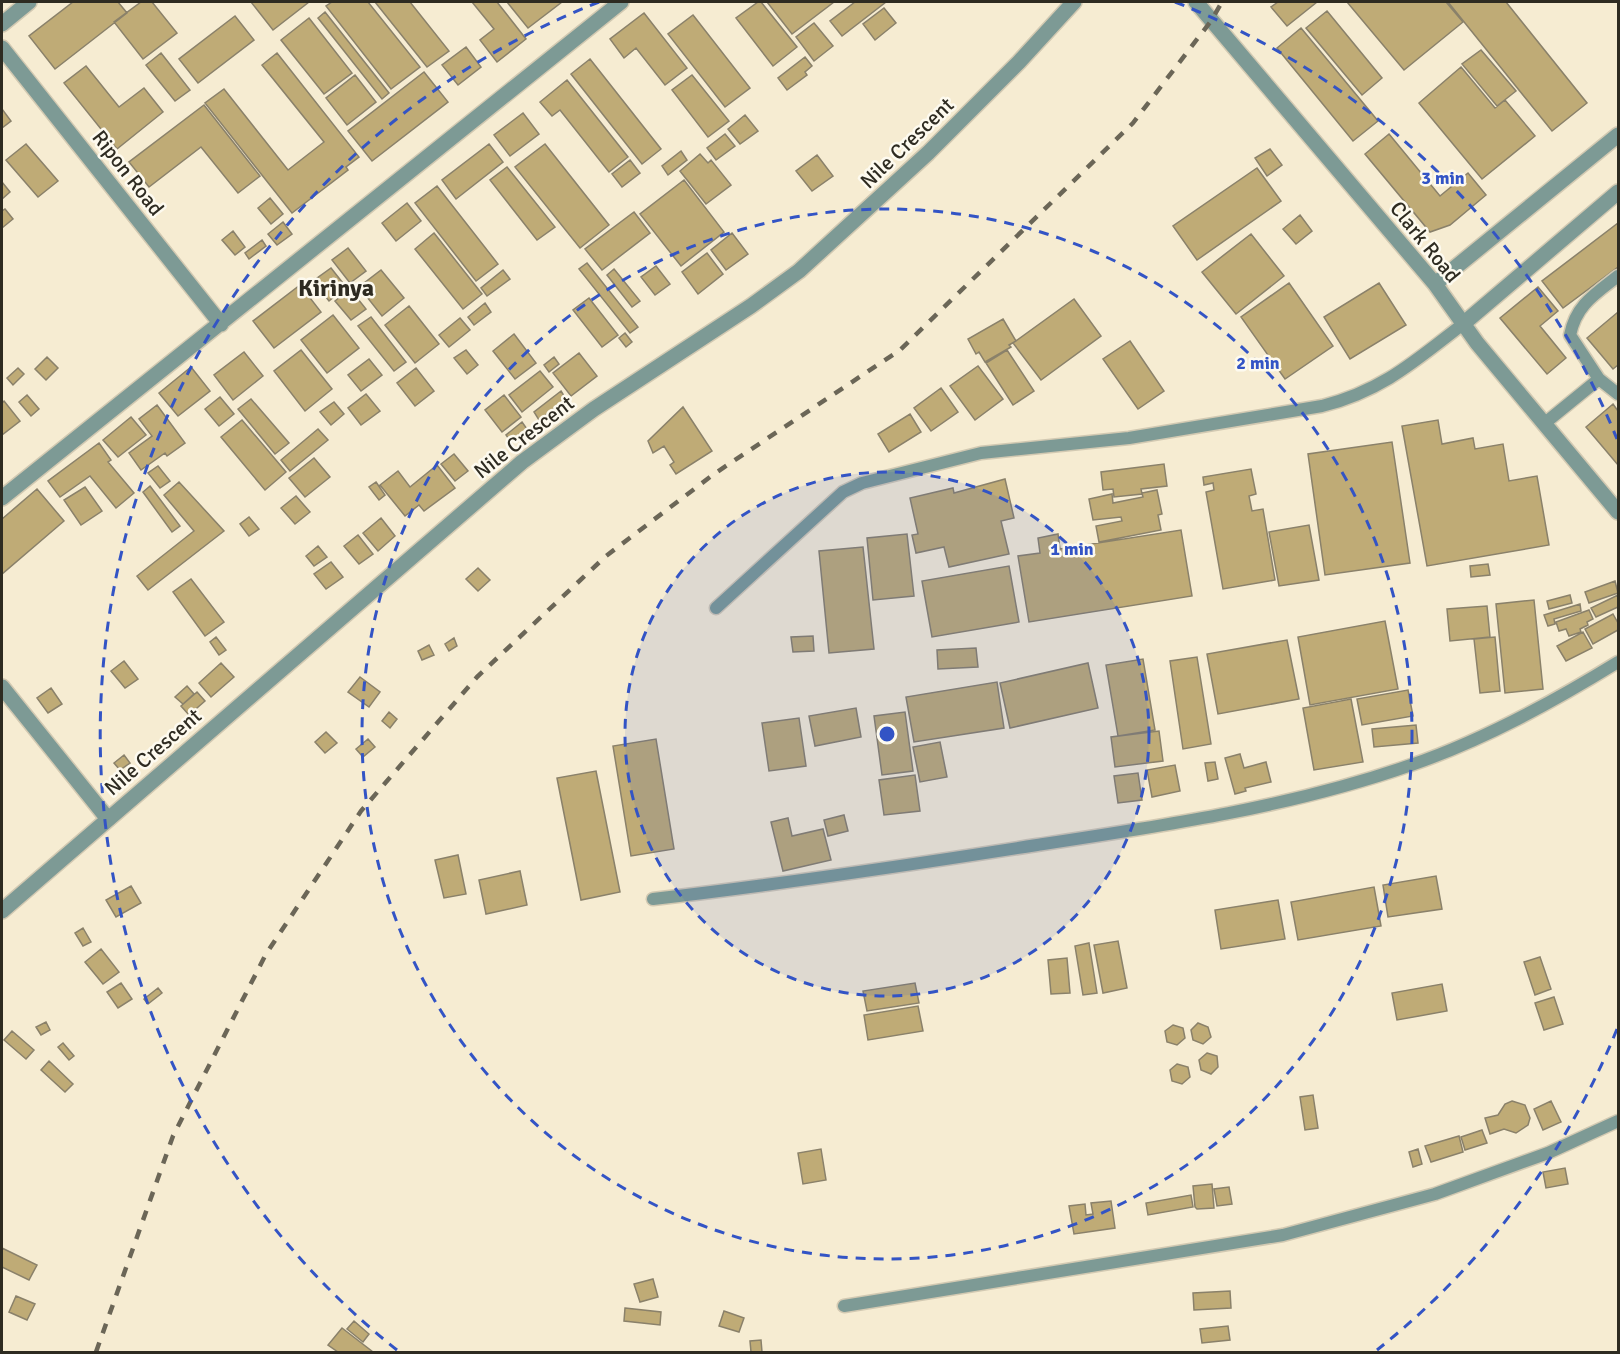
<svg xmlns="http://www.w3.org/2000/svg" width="1620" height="1354" viewBox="0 0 1620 1354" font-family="Signika,sans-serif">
<rect width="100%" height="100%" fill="#f6ecd2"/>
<path fill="#bfab76" stroke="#8a816a" stroke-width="1.5" d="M73,2h45l9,11 -72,56 -26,-33z
M141,2h11l25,31 -34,26 -29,-37z
M251,2h58l-36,28z
M332,2h36l52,65 -29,22 -65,-83z
M375,2h35l39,49 -22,16z
M472,2h25l29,37 -29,23 -17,-22 14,-11z
M507,2h55l-34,26z
M758,2h3l36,45 -24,19 -37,-48z
M767,2h67l-42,32z
M855,2h31l-44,34 -12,-15z
M1278,2h39l-30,24 -16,-19z
M1347,2h99l17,20 -59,48z
M1448,2h58l81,101 -35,28z
M884,8l12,15 -21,17 -12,-16z
M1327,11l55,67 -20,17 -56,-67z
M325,12l64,81 -7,6 -64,-81z
M644,13l43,55 -22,17 -29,-37 -12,10 -14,-19z
M693,15l57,73 -25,19 -57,-73z
M235,16l19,24 -56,43 -19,-24z
M309,18l43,55 -28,21 -43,-54z
M814,23l19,23 -19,15 -18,-24z
M1301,28l77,93 -25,20 -76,-93z
M466,47l15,20 -23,18 -16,-20z
M1481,50l35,41 -19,15 -35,-42z
M161,53l29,37 -15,11 -29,-36z
M277,53l82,104 -13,10 2,3 -56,43 -87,-110 19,-14 64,81 36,-28 -62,-77z
M805,57l7,9 -7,6 2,3 -20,15 -9,-12z
M590,59l71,90 -19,15 -71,-90z
M86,66l33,41 25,-19 19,24 -46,37 -53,-66z
M1461,67l34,41 10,-8 30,36 -53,43 -63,-76z
M424,72l24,30 -76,59 -24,-30z
M355,75l21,27 -29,23 -21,-27z
M692,75l37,46 -21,16 -36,-47z
M567,80l61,77 -19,15 -49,-62 -8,6 -12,-14z
M204,105l56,71 -22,17 -37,-46 -52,40 -20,-25z
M2,109l9,12 -9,7z
M523,113l16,21 -29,22 -16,-21z
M745,115l13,16 -18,13 -12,-15z
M725,134l10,12 -19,14 -9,-12z
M1389,134l51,62 28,-23 18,22 -36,30 -20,7 -65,-78z
M26,144l32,37 -20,16 -32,-37z
M489,144l14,18 -47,37 -14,-19z
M545,144l64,81 -29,23 -65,-81z
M1270,149l12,16 -15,11 -12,-18z
M681,151l6,9 -19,15 -6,-9z
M700,154l8,9 3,-3 20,25 -25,19 -26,-33z
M817,155l16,21 -21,15 -16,-20z
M630,160l10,13 -18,14 -10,-13z
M507,167l48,60 -18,13 -47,-60z
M1257,168l24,33 -84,59 -24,-34z
M684,180l40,52 -43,34 -41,-52z
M2,182l8,10 -8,7z
M437,186l61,78 -22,17 -61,-78z
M270,198l13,16 -12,10 -13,-16z
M407,203l14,18 -25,20 -14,-18z
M5,209l8,10 -11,9v-17z
M634,212l16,21 -48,37 -17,-21z
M1300,215l12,16 -16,13 -13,-15z
M283,222l9,12 -15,11 -9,-11z
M1618,223v44l-55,41 -21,-27z
M233,231l12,16 -10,8 -13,-15z
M434,233l48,61 -19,15 -48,-60z
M732,233l16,21 -22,16 -15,-20z
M1251,234l33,42 -48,38 -34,-42z
M262,240l4,6 -17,13 -4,-6z
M348,248l18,23 -16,12 -18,-23z
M707,253l16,21 -25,20 -16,-22z
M587,263l51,64 -8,6 -51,-64z
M656,266l14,18 -15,11 -14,-18z
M331,268l15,19 -17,14 -16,-20z
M614,269l26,32 -8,6 -25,-32z
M381,270l23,28 -22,18 -23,-29z
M503,270l7,9 -23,17 -6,-8z
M1289,283l44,63 -48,33 -44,-62z
M1379,283l27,42 -56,34 -26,-42z
M300,285l21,27 -47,36 -21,-27z
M1538,287l20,24 -18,15 26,32 -19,16 -47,-56z
M350,289l16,20 -15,11 -16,-19z
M589,298l29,37 -16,12 -29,-37z
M1074,299l27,37 -60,44 -28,-37z
M485,303l6,9 -17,13 -6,-8z
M409,306l30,38 -24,19 -30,-38z
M1618,312v53l-5,4 -26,-31z
M333,315l26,33 -32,25 -26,-33z
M371,317l35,45 -12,9 -36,-45z
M460,318l10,12 -21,17 -10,-12z
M1003,319l13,22 -7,4 2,2 -26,15 -6,-10 -3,2 -8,-15z
M625,333l7,9 -6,5 -7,-9z
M514,334l22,29 -21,16 -22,-28z
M1130,341l34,50 -26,18 -35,-50z
M301,350l31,39 -27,22 -31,-40z
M466,350l12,15 -11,9 -13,-16z
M1007,350l27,41 -21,14 -27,-42z
M244,352l19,24 -30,24 -19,-25z
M579,353l18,23 -26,20 -18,-23z
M47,357l11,11 -12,12 -11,-11z
M554,357l5,7 -10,8 -5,-7z
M369,359l13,16 -21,16 -13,-16z
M978,366l25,33 -28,21 -25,-34z
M191,367l19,24 -32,25 -19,-23z
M18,368l6,6 -11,11 -6,-7z
M416,368l18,23 -19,15 -18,-23z
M540,371l13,16 -31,25 -13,-17z
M941,388l17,24 -27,19 -17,-23z
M561,391l5,8 -27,21 -5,-8z
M366,394l14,17 -19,14 -13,-17z
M27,395l12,14 -8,7 -12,-14z
M504,395l17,22 -19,15 -17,-22z
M220,397l14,17 -15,12 -14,-17z
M251,399l38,44 -14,11 -37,-45z
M4,401l16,20 -18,14v-32z
M334,402l10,12 -13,11 -11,-13z
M1613,404l5,7v54l-32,-38z
M157,405l28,38 -18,13 -2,-3 -24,17 -12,-17 23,-17 -13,-17z
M683,407l29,44 -36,23 -6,-9 4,-3 -10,-16 -11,7 -5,-12z
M910,414l11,18 -32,20 -11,-18z
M131,417l15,18 -28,22 -15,-17z
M242,420l44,52 -21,18 -44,-53z
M1438,420l4,24 31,-6 2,11 28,-5 6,37 28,-5 12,69 -122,21 -25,-140z
M522,422l5,7 -16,13 -5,-7z
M318,429l10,11 -38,31 -9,-11z
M1392,442l18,121 -85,12 -17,-121z
M99,443l12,17 -3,2 26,31 -18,15 -26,-32 -30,21 -12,-16z
M454,454l14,17 -13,10 -14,-17z
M314,458l16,19 -25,20 -16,-19z
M1164,464l3,22 -26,3 1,5 -28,3 -1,-8 -10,1 -2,-18z
M437,465l18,23 -31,23 -5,-6 -14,11 -25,-31 18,-14 12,16z
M158,466l12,15 -10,7 -12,-15z
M1251,469l5,25 -7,2 3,15 11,-2 12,71 -52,9 -17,-97 8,-2 -1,-7 -9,2 -1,-8z
M1005,479l9,39 -13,3 8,33 -60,13 -5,-20 -28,6 -4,-18 6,-1 -8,-36 43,-10 1,5z
M179,482l45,49 -76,59 -11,-14 57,-45 -30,-36z
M376,482l9,13 -6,5 -10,-13z
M150,486l30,40 -8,6 -29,-40z
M85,487l17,24 -21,14 -17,-25z
M37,489l27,32 -62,53v-55z
M1157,490l5,24 -4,1 3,15 -62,12 -3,-16 26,-5 -1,-4 -28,3 -4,-21 23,-5 1,9 30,-6 -1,-4z
M296,496l14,16 -15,12 -14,-16z
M249,517l10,12 -10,7 -9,-12z
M381,518l14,18 -17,15 -15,-18z
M1309,525l10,55 -40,6 -10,-54z
M1181,530l11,66 -163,26 -11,-66 22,-3 -2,-15 20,-4 2,15z
M907,534l7,62 -41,4 -6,-62z
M358,535l15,19 -14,10 -15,-18z
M318,546l9,11 -13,9 -8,-10z
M863,547l11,102 -45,4 -10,-102z
M331,562l12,15 -17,12 -12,-15z
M1488,564l2,11 -19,2 -1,-11z
M1009,566l10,56 -87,15 -10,-56z
M478,568l12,12 -12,11 -12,-12z
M191,579l33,43 -19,14 -32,-44z
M1615,581l3,12 -29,10 -4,-11z
M1570,595l2,8 -23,6 -2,-8z
M1618,595v12l-22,10 -5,-9z
M1534,600l9,89 -38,4 -9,-89z
M1580,604l1,7 -27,8 1,5 -7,2 -4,-11z
M1487,606l3,31 -40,4 -3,-32z
M1589,610l4,9 -6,3 1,3 -8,4 1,3 -12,4 -3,-7 -7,2 -3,-9z
M1613,614l5,9v7l-25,14 -8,-15z
M1385,621l13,68 -88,16 -12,-68z
M1583,632l9,16 -26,13 -9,-15z
M813,636l1,15 -21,1 -2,-15z
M216,637l10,13 -7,5 -9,-13z
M1495,637l5,54 -20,2 -6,-54z
M454,638l3,8 -8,5 -4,-7z
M1287,640l12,59 -81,15 -11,-60z
M429,645l5,10 -12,5 -4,-9z
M976,648l2,19 -40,2 -1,-19z
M1197,657l14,87 -28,5 -13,-88z
M1143,659l12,71 -37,6 -12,-71z
M124,661l14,18 -13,9 -14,-17z
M221,663l13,14 -23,20 -12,-14z
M1088,663l10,45 -88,20 -10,-45z
M360,677l20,15 -11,15 -21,-15z
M997,682l7,46 -90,14 -8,-45z
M187,686l7,8 -11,10 -8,-7z
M51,688l11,16 -14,9 -11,-15z
M1408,690l5,26 -51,9 -5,-26z
M197,692l8,9 -16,14 -8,-9z
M1351,699l12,63 -49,8 -11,-62z
M856,708l5,29 -46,9 -6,-30z
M389,712l8,7 -7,9 -8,-7z
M905,712l8,59 -31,4 -8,-59z
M799,718l7,48 -37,5 -7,-48z
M1416,725l2,18 -44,4 -2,-18z
M1159,731l4,30 -48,6 -4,-30z
M326,732l11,11 -12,10 -10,-11z
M368,739l7,8 -12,10 -7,-8z
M656,739l18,110 -43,7 -18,-110z
M940,742l7,35 -27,5 -7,-35z
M1240,754l4,14 22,-6 5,20 -26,6 1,3 -11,3 -10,-36z
M124,755l6,8 -10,7 -6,-7z
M1215,762l3,17 -10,2 -3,-18z
M1175,765l5,26 -28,6 -5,-27z
M596,771l24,121 -39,8 -24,-122z
M1138,773l4,27 -24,3 -4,-27z
M915,775l5,36 -36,4 -5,-35z
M844,815l4,16 -20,5 -4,-16z
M788,818l4,18 31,-7 8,31 -48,11 -12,-49z
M458,855l8,39 -22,4 -9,-38z
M520,871l7,34 -41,9 -7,-34z
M1436,876l6,33 -54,8 -5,-32z
M131,886l10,17 -25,14 -10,-17z
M1374,887l7,39 -83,14 -7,-38z
M1278,900l7,39 -64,10 -6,-39z
M83,928l8,14 -8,4 -8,-13z
M1118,941l9,47 -24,5 -9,-48z
M1089,943l8,50 -14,2 -8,-49z
M101,949l18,23 -16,12 -18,-22z
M1540,957l11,32 -16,6 -11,-33z
M1067,958l3,35 -19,1 -3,-34z
M121,983l11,16 -14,9 -11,-16z
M915,983l4,20 -52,8 -4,-20z
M1442,984l5,27 -50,9 -5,-27z
M158,988l4,5 -14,11 -4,-5z
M1554,997l9,27 -19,6 -9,-27z
M918,1006l5,25 -55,9 -4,-25z
M46,1022l4,8 -9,5 -5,-8z
M1198,1023l10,4 3,10 -8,7 -10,-4 -2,-10z
M1173,1025l10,3 2,10 -8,7 -10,-3 -2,-11z
M12,1031l22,19 -8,9 -22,-19z
M63,1043l11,13 -5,4 -11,-13z
M1207,1053l10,3 1,11 -7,7 -10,-4 -2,-10z
M49,1061l24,23 -8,8 -24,-22z
M1177,1064l11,3 2,10 -8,7 -10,-3 -2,-11z
M1313,1095l5,33 -13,2 -5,-33z
M1512,1101l13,4 5,13 -2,7 -12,8 -12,-4 -14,5 -5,-16 13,-3 7,-11z
M1551,1101l10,21 -18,8 -9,-21z
M1482,1130l5,13 -22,7 -4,-13z
M1459,1136l4,16 -32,10 -6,-16z
M821,1149l5,31 -23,4 -5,-31z
M1418,1149l4,15 -9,3 -4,-15z
M1565,1168l3,16 -22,4 -3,-16z
M1212,1184l2,24 -17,1 -2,-2 -2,-21z
M1229,1187l3,17 -15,2 -3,-17z
M1191,1195l2,12 -45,8 -2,-12z
M1111,1201l4,27 -41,6 -5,-28 16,-2 1,11 7,-1 -2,-11z
M2,1248l35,17 -8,15 -27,-13z
M653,1279l5,18 -18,5 -6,-18z
M1230,1291l1,17 -37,2 -1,-17z
M16,1296l19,8 -8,16 -18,-8z
M625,1308l36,4 -1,13 -36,-4z
M724,1311l20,7 -5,14 -20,-6z
M354,1321l15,13 -6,8 -16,-13z
M1228,1326l2,14 -28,3 -2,-14z
M342,1328l31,24h-35l-10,-7z
M761,1340l1,12h-11l-1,-11z"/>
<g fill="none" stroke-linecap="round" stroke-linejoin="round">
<defs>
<path id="service" d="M1618,276c-23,18 -42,29 -48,59l29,44 19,15
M1545,423l54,-44
M716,608l127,-116 19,-9 119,-30 148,-15 193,-32c60,-15 93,-45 141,-82
M653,899c129,-15 257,-34 384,-54 126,-19 254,-38 374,-80 73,-25 142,-63 207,-103
M844,1306l439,-71 152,-41 113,-41 70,-32"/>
<path id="minor" d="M1196,2l239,282 42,59 141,169
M2,24l27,-22
M2,48l219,276
M1435,284l183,-149
M1463,324l155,-132
M2,498l619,-496
M2,687l106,132"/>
<path id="tertiary" d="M2,911l520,-449 72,-53 157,-103 48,-35 129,-118 91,-91 55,-60"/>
</defs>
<use href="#service" stroke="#d2c9b2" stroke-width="15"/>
<use href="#minor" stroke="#d2c9b2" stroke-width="18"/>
<use href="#tertiary" stroke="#d2c9b2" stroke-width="18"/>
<use href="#service" stroke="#7d9a95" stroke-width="12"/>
<use href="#minor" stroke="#7d9a95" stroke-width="15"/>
<use href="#tertiary" stroke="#7d9a95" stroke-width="15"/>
<path stroke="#6b6657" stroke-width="4.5" stroke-dasharray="10 10" stroke-linecap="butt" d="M96,1352l77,-216 93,-182 95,-143 116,-134 129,-121 108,-82 186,-124 233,-227 78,-102 11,-19"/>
</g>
<circle cx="887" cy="734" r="262" fill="#3354c5" fill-opacity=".12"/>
<g fill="none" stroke="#3354c5" stroke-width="3" stroke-dasharray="10 8">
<circle cx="887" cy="734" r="262"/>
<circle cx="887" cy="734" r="525"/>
<path d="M1617 1029A787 787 0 0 1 1377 1350M397 1350A787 787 0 0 1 599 2M1175 2A787 787 0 0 1 1617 439"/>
</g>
<g text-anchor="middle" stroke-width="5" stroke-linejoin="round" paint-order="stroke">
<g font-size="21" fill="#2e2b21" stroke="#fdfaef">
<text transform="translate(907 143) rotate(-44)" y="7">Nile Crescent</text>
<text transform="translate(128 173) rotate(52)" y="7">Ripon Road</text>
<text transform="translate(1425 242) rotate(51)" y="7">Clark Road</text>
<text transform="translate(524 437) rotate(-38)" y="7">Nile Crescent</text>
<text transform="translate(153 752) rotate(-41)" y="7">Nile Crescent</text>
</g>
<g font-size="24" font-weight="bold" fill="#2e2b21" stroke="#fdfaef">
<text x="336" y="296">Kirinya</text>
</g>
</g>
<circle cx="887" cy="734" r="9" fill="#3354c5" stroke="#fdfaef" stroke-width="3"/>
<g font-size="18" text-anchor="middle" font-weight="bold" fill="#3354c5" stroke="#fdfaef" stroke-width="5" stroke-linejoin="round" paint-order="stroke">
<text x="1443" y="184">3 min</text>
<text x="1258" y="369">2 min</text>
<text x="1072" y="555">1 min</text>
</g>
<rect width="1620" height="1354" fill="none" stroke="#2e2b21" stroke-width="6"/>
</svg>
